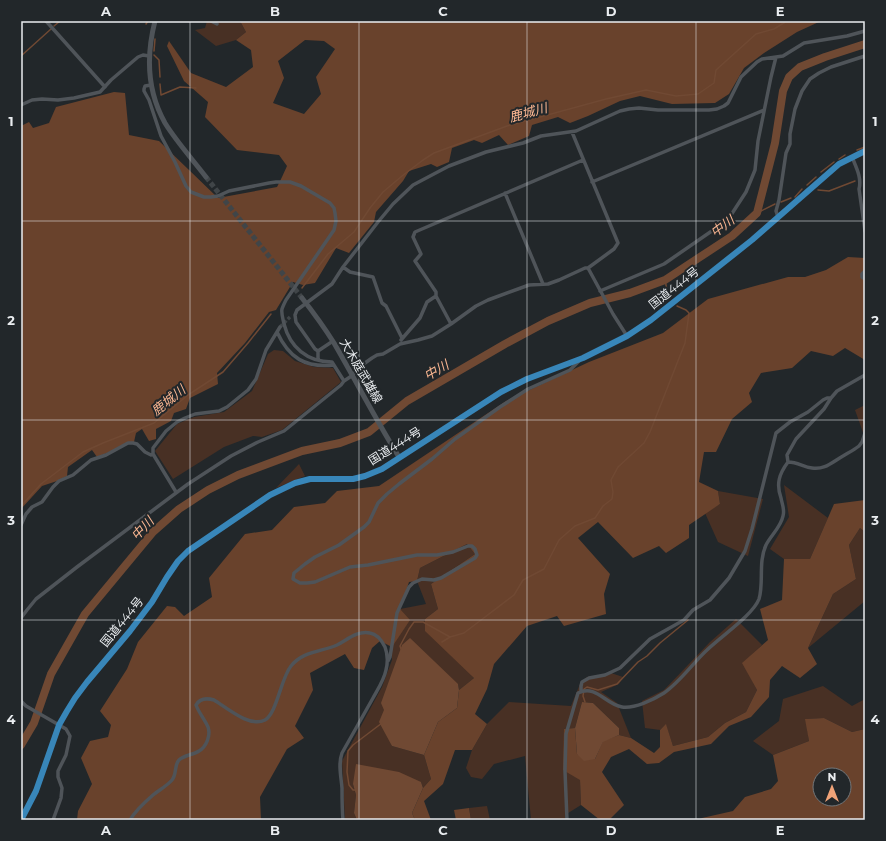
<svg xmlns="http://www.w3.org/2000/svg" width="886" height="841" viewBox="0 0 886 841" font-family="Montserrat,'Noto Sans JP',sans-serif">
<rect width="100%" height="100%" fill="#22272a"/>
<path fill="#483024" d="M207,21h33l6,11 -10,8 -20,6 -21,-16 10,-2z
M274,350l9,1 12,10 19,6 19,1 8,14 -59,48 -20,7 -9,-1 -29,11 -51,32 -18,-28 22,-27 17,-7 30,-5 28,-21 16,-37z
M865,405v33l-10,-28z
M299,464l6,12 -29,12z
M784,485l44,33 -18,41h-26l-14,-10 19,-32z
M718,491l45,8 -15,57 -30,-14 -13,-29 15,-9z
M860,528l5,4v69l-57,47 25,-54 23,-15 -7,-34z
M467,544l8,10 -44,30 7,25 -13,10 49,59 -15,12 -1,-6 -74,26 8,36 32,9 7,24 -8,9 -2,-6 -68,2 3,11 -2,18 3,7h-12l-3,-59 40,-74 10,-27v-13l8,-38 26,-5 -9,-23 3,-13z
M736,619l26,26 -19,18 14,27 -11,22 -21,11 -17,14 -35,9 -7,-21 -6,5 -15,-2 -3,-27 22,-11 46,-48z
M611,673l12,4 -4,7 -18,8 16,11 14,35 -12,-3v-7l-26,-25 -11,-1 -7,26 -11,1 16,51 1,25 -16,10v5h-34l-6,-64 -31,8 -12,15 -11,-2 -5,-9 6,-18 15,-26 22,-22 62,4 9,-22 7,-7z
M823,686l29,20 13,-7v30l-13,3 -28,-14 -18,1 3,22 -36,14 -20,-14 26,-20 4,-22z
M487,806l3,14h-19l-2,-12z"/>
<path fill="#69422c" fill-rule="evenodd" d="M240,21h581l-24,11 -33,21 -20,15 -15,26 -14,9 -43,1 -32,-8 -20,5 -32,15 -18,7 -12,-6 -26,8 -3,11 -21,9 -9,-10 -17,8 -8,-3 -22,8 -3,14 -12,5 -6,-3 -22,7 -6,10 -27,31 -2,10 -25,31 -13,-5 -21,35 -12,2 -10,-3 -17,28 -7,2 -24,31 -28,30 1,11 -28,14 -4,11 -12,4 -3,8 -15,8v10l-7,2 -7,-12 -6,4 -2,9 -37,15 -5,-7 -24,17 -1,9 -10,5 -15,5 -21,23v-383l8,-4 4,6 16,-5 7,-16 58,-15 11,1 4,42 30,6 59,57 59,-11 5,-10 5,-11 -8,-11 -42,-5 -32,-33 3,-15 -24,-21 -17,-35 2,-5 22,32 35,14 27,-20 -2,-17 -15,-10 10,-8zM305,40l19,1 11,8 -19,28 5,17 -17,20 -31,-11 11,-25 -6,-17z
M848,257l17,1v102l-20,-12 -12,8 -22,-5 -19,17 -31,5 -12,20 3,9 -20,17 -16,33h-12l-5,30 19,9 2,13 -31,21v13l-23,15 -7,-7 -26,12 -35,-36 -20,16 32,36 -6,20 2,20 -42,12 -7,-10 -30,10 -33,38 -7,25 -12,25 12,10 -15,26h-17l-12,34 -19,17 7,19h-16l-3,-7 11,-25 8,-9 -7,-24 14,-33 19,-14 2,-18 15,-12 -49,-47v-12l13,-10 -7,-25 44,-30 -8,-10 -47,24 -3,13 -8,1 -9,27 10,11 -18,27 -12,-6 -8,7 -8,22 -10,-2 -9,-14 -35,19 3,17 -18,36 9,12 -17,11 -27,48 1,23h-184l1,-9 14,-27 -11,-26 9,-17 18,-4 3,-12 -11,-14 27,-42 11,-27 29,-36 8,1 9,9 28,-19 -3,-19 36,-44 27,-4 22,-23 31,-4 12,-12 42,-5 127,-85 83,-39 74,-29 45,-34 80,-22h17l21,-7z
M865,500v32l-5,-4 -11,17 7,34 -23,15 -25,54 9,16 -17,14 -18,-12 -12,14 -1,17 -18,20 -22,9 -18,18 -37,8 -15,11 -12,1 -18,-15 -18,8 -9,15 22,33 -15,15h-9l-19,-15 -1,-25 -17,-10 1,-41 11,-1 2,26 18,5 8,-18 16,-6 12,3 23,15 6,-6v-17l6,-6 7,22 35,-9 17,-14 21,-11 11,-22 -15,-27 26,-23 -8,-31 22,-9 2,-41h26l24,-55z
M824,718l28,14 13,-3v91h-165l2,-2 31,-7 12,-14 26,-8 7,-8 -5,-26 36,-14 -4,-22zM820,775h24v24h-24z
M469,808l2,12h-15l-2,-10z"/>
<path fill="#704933" d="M410,638l48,46 1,6 -2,18 -19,14 -14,33 -32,-9 -13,-24 5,-12 -3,-7 21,-58z
M582,702l11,1 26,25v7l-16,7 -8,17 -11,2 -7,-7 -2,-26z
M356,764l43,8 22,10 2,6 -11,25 3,7h-58l-3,-7 2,-18 -3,-11z"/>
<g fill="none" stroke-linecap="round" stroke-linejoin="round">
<path stroke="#704933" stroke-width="1.5" d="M146,24l2,-3
M54,26l6,-5
M154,51l1,-12
M154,55l5,5 1,17
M21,56l30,-27
M160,84l1,11 19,-8 16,1
M857,150l8,-3
M839,159l6,-4
M821,172l13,-10
M864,177h1
M807,185l9,-8
M818,190l11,1 26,-10
M795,197l7,-8
M781,202l10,-4
M757,213l18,-9
M665,280l2,10 3,7
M302,288l26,-34 26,-22 16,-24 13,-16 19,-16 21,-16 11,-7 73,-27 99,-27 40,-9 30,6 22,-2 16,-11 2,-13 40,-36 18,-5 13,-8
M21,506l20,-22 42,-32 20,-9 51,-20 34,-28 35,-23 25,-29 23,-29
M442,642l8,-5 14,-4 50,-38 9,-15 21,-11 15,-29 16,-14 20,-8 8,-12 9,-7 1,-7 -2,-12 7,-13 26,-24 6,-11 35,-89 4,-30 -3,-3 -9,-4
M401,649l-1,-3 9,-17 5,-7h9l27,15
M585,702l-2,-6 1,-7 3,-2 11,3 19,-6 21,-22 9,-6 13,-13 28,-23
M356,790h-3l-4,-5 -2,-13 1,-21 5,-6 29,-22"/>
<path stroke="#704933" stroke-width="8" d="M21,745l13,-22 17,-49 34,-60 68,-82 26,-23 29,-19 30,-15 64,-24 38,-8 29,-11 38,-31 98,-57 43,-23 42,-18 40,-10 35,-13 67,-44 25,-23 18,-70 8,-52 6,-14 11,-10 25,-10 40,-13"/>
<path stroke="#404548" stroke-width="3.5" stroke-dasharray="3.5 2" stroke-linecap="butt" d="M280,327l10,-10"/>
<path stroke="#404548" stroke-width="5" stroke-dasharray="5 2.5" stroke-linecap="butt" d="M206,177l96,121"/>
<path stroke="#4f5459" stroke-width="3.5" d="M46,21l59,66
M211,21l6,3
M151,85l-6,1 -1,3v2l5,9 12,36 14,26 11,24 5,6 13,5h7l7,-1 11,-5 40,-8 7,-1h14l11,4 29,17 4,5 1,5 1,8 -2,9 -48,70c-1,2 -3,6 -4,9 -1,4 1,10 2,15 6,23 23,38 48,38l12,19
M21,105l11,-5 10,-1 16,1 16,-2 26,-6 11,-12 27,-23 5,-2 6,1
M852,157c4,10 10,21 7,32l6,42
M592,182l172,-72
M505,193l38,91
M778,217l-2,-6 3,-11 7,-47 4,-9v-10l5,-25 7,-18 8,-12 9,-6 12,-6 34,-11
M343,267l7,5 23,5 9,26 4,3 16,32
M588,268l25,46 14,22
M865,271l-3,3v3l3,2
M600,291l64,-27 55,-38 12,-11 15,-23 9,-22 3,-29 13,-64 5,-20 7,-1 21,-13 43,-7 18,-5
M436,296v-4l-21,-31 6,-7 -8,-17 2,-5 168,-72
M277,332c12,26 28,36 57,33
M401,340l19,-22 7,-16 9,-6 15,28
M318,351l15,-10
M318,360v-9l-3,-2 -19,-27 -1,-7 2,-5 35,-26 11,-17 35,-45 15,-18 20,-19 36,-19 37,-14 37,-9 18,-7 35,-5 44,-20 9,-2 10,-1 19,2h51l8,-1 7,-3 4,-3 13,-26 16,-15 5,-3 14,-2
M788,462c10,0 15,5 24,6 13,2 20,-6 31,-12 5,-3 11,-6 16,-10l3,-4 3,-9
M176,492l-23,-38v-6l13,-17 11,-9 8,-4 10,-4 24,-3 8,-4 21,-17 8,-11 10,-29 14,-23
M21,525l5,-11 6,-7 10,-5 11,-15 6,-6 14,-6 18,-15 15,-5 22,-12h5l4,1 8,8 6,3 2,-1
M21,618l6,-8 9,-11 41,-32 111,-83 43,-28 27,-14 26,-11 57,-46 3,-4 9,-6 5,-7 14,-10 5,-3 6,-1 17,-10 18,-4 14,-4 19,-12 25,-18 12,-6 41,-15 19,-1 11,-4 26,-12h3l26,-19 4,-6 -46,-111
M388,661l2,-4 7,-44 12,-26 4,-4 9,-4 12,1 7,-2 34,-20 2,-3 -2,-6 -3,-3h-4l-15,6 -16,3h-20l-49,10 -18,2 -35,15 -8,1h-7l-7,-4 1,-6 11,-9 10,-7 24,-12 25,-18 5,-5 9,-19 9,-9 12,-10 33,-25 23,-20 45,-32 28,-18 42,-19 9,-9
M581,692v-6l1,-4 7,-4 16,-3 15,-7 30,-29 34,-19 9,-10 17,-10 19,-22 16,-27 7,-22 24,-96 14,-11 18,-10 15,-12 4,-2h4
M21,701l5,5 40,23 4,7 -4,19 -8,16v6l4,11 -1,10 -8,22
M130,820c5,-9 15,-18 23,-25 6,-5 14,-9 19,-15 5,-6 2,-15 7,-20 5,-5 14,-5 20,-9 7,-4 12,-15 9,-24 -3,-7 -9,-14 -12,-22 4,-7 11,-7 18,-5 13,8 36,28 51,20 12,-7 16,-42 26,-54 12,-15 30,-14 46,-21 10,-5 21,-15 33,-12 7,1 12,8 15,14 3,8 3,15 1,23 -2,10 -8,19 -13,28 -10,18 -21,37 -31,55 -4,11 -1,23 0,35 0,11 0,21 1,32
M567,820l-2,-49 1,-37 12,-41c18,-9 27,11 44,14 12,2 31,-7 42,-14 16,-11 29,-30 43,-43 13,-13 46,-35 52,-51 5,-16 -1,-37 7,-54 5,-10 15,-18 17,-29 2,-6 -1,-12 -2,-18 -5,-14 -2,-24 7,-36l-1,-7 9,-16 28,-30 7,-11 6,-7 28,-16"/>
<path stroke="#4f5459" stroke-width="5" d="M155,21c-9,35 -8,70 10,102 11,18 28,37 41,54
M302,298c11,14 22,29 32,45 22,38 42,77 65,114"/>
<path stroke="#3886b9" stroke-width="6" d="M21,820l15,-29 23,-66 8,-14 8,-13 12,-16 43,-51 22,-29 15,-25 11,-16 10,-10 82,-56 25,-12 15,-4h43l12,-3 17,-7 119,-77 26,-13 56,-21 44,-22 24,-16 101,-80 87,-76 26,-13"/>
</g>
<path fill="none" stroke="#eaedf0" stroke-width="1" stroke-opacity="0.55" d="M190,21v799M359,21v799M527,21v799M696,21v799M21,221h844M21,420h844M21,620h844"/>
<g text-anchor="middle" stroke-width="4" stroke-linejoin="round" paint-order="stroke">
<g font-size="12" fill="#eaedf0" stroke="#22272a">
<text transform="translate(674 288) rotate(-38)" y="4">国道444号</text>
<text transform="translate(361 371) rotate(60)" y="4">大木庭武雄線</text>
<text transform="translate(395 446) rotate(-32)" y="4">国道444号</text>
<text transform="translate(122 622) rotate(-51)" y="4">国道444号</text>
</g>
<g font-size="13" font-style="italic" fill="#fcb792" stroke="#22272a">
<text transform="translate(528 112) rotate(-15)" y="5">鹿城川</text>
<text transform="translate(722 226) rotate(-37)" y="5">中川</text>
<text transform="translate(436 370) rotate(-30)" y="5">中川</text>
<text transform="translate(168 400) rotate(-39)" y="5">鹿城川</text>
<text transform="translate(142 528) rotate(-47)" y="5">中川</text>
</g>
</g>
<rect width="886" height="841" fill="none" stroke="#22272a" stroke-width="44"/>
<g transform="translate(832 787)"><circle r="19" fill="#22272a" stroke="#727679"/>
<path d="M0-3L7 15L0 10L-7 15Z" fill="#f0a378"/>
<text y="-6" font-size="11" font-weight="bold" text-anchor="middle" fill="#eaedf0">N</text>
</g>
<rect x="22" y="22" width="842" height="797" fill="none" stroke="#eaedf0" stroke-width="1.5"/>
<g font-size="13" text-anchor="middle" font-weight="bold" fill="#eaedf0">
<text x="106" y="16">A</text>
<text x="275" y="16">B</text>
<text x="443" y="16">C</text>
<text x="611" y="16">D</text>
<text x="780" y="16">E</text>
<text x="11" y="126">1</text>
<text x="875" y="126">1</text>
<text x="11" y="325">2</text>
<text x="875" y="325">2</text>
<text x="11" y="525">3</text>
<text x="875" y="525">3</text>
<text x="11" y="724">4</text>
<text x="875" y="724">4</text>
<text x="106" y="835">A</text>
<text x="275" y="835">B</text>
<text x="443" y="835">C</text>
<text x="611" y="835">D</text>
<text x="780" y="835">E</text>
</g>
</svg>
